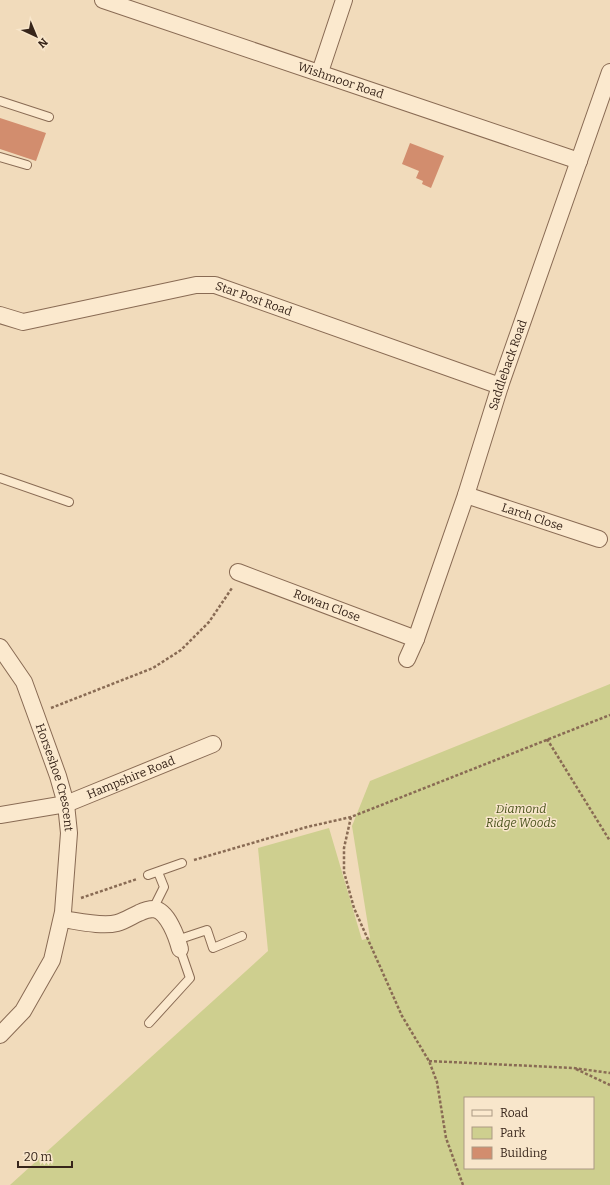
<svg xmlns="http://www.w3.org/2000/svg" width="610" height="1185" viewBox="0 0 610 1185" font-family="Bitter,serif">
<rect width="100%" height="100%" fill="#f1dbbb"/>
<path fill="#cecf8f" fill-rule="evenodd" d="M610,684v501h-600l258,-234 -10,-103 71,-20 33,112 8,-2 -18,-112 18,-45zM465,1098h128v70h-128z"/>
<path fill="#d28d6e" d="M0,118l46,15 -10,28 -36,-12z
M410,143l34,13 -13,32 -9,-4 1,-3 -7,-3 3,-7 -17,-7z"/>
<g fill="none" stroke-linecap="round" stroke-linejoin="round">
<defs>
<path id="lane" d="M0,101l49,16
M0,157l27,8
M0,478l69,24
M148,875l34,-12
M153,909l11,-22 -6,-15
M177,940l30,-10 6,18 29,-12
M149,1023l41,-45 -10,-29"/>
<g id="street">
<path id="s1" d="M103,0l476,161"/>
<path d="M320,72l24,-72"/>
<path id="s2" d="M0,315l23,7 173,-37h19l285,101"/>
<path id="s3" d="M466,495l133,44"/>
<path id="s4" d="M238,572l178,67"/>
<path id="s5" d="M0,647l24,35 12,33 22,61 8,28 3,29 -6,79 -11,48 -29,51 -23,24"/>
<path id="s6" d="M407,659l9,-20 50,-144 34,-109 110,-314"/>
<path id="s7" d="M0,815l66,-11 147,-60"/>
<path d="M62,919c15,2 40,8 55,4 8,-2 15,-7 22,-10 4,-2 11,-4 15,-4 14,2 23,29 26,40"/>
</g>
</defs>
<use href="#lane" stroke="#896b54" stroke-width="10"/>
<use href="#street" stroke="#896b54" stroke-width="18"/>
<path stroke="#896b54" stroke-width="2.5" stroke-dasharray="3 2" stroke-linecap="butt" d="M51,708l102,-40 28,-18 28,-28 23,-34
M547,739l63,102
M351,817l-7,31v24l10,36 48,108 27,45 8,21 9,56 17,47
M194,860l113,-33 44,-10 259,-102
M81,898l56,-19
M429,1061l144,7 37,5
M576,1069l34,16"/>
<use href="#lane" stroke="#fbe9ce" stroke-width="8"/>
<use href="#street" stroke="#fbe9ce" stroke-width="16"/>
</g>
<g text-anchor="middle" stroke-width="3" stroke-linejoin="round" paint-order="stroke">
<g font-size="12" fill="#37251a" stroke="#f8e6cb">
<text dy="4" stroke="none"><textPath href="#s1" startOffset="251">Wishmoor Road</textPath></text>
<text dy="4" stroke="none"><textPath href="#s2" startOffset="261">Star Post Road</textPath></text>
<text dy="4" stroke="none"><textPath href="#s6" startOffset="311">Saddleback Road</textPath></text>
<text dy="4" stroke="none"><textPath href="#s3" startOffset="70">Larch Close</textPath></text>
<text dy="4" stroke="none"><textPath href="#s4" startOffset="95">Rowan Close</textPath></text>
<text dy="4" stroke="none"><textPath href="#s5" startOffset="143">Horseshoe Crescent</textPath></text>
<text dy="4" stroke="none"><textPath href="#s7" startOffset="137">Hampshire Road</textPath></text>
</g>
<g font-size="12" font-style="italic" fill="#4d551f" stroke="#f8e6cb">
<text x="521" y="813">Diamond<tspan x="521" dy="14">Ridge Woods</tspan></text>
</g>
</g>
<rect x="464" y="1097" width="130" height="72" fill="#f8e6cb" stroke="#ab9984"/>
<rect x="472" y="1110" width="20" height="6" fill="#fbe9ce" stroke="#ab9984"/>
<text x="500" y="1117" font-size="12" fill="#37251a">Road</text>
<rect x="472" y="1127" width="20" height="12" fill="#cecf8f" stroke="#ab9984"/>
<text x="500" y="1137" font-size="12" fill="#37251a">Park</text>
<rect x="472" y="1147" width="20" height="12" fill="#d28d6e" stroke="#ab9984"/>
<text x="500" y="1157" font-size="12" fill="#37251a">Building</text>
<g transform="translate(36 36) rotate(136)" stroke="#f8e6cb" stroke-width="3" paint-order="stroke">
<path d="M0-3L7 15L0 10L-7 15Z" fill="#37251a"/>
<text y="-6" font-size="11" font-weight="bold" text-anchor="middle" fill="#37251a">N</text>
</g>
<path d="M18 1161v6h54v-6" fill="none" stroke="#37251a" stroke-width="2"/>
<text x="24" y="1161" font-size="12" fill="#37251a" stroke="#f8e6cb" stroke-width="3" paint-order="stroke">20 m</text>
</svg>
